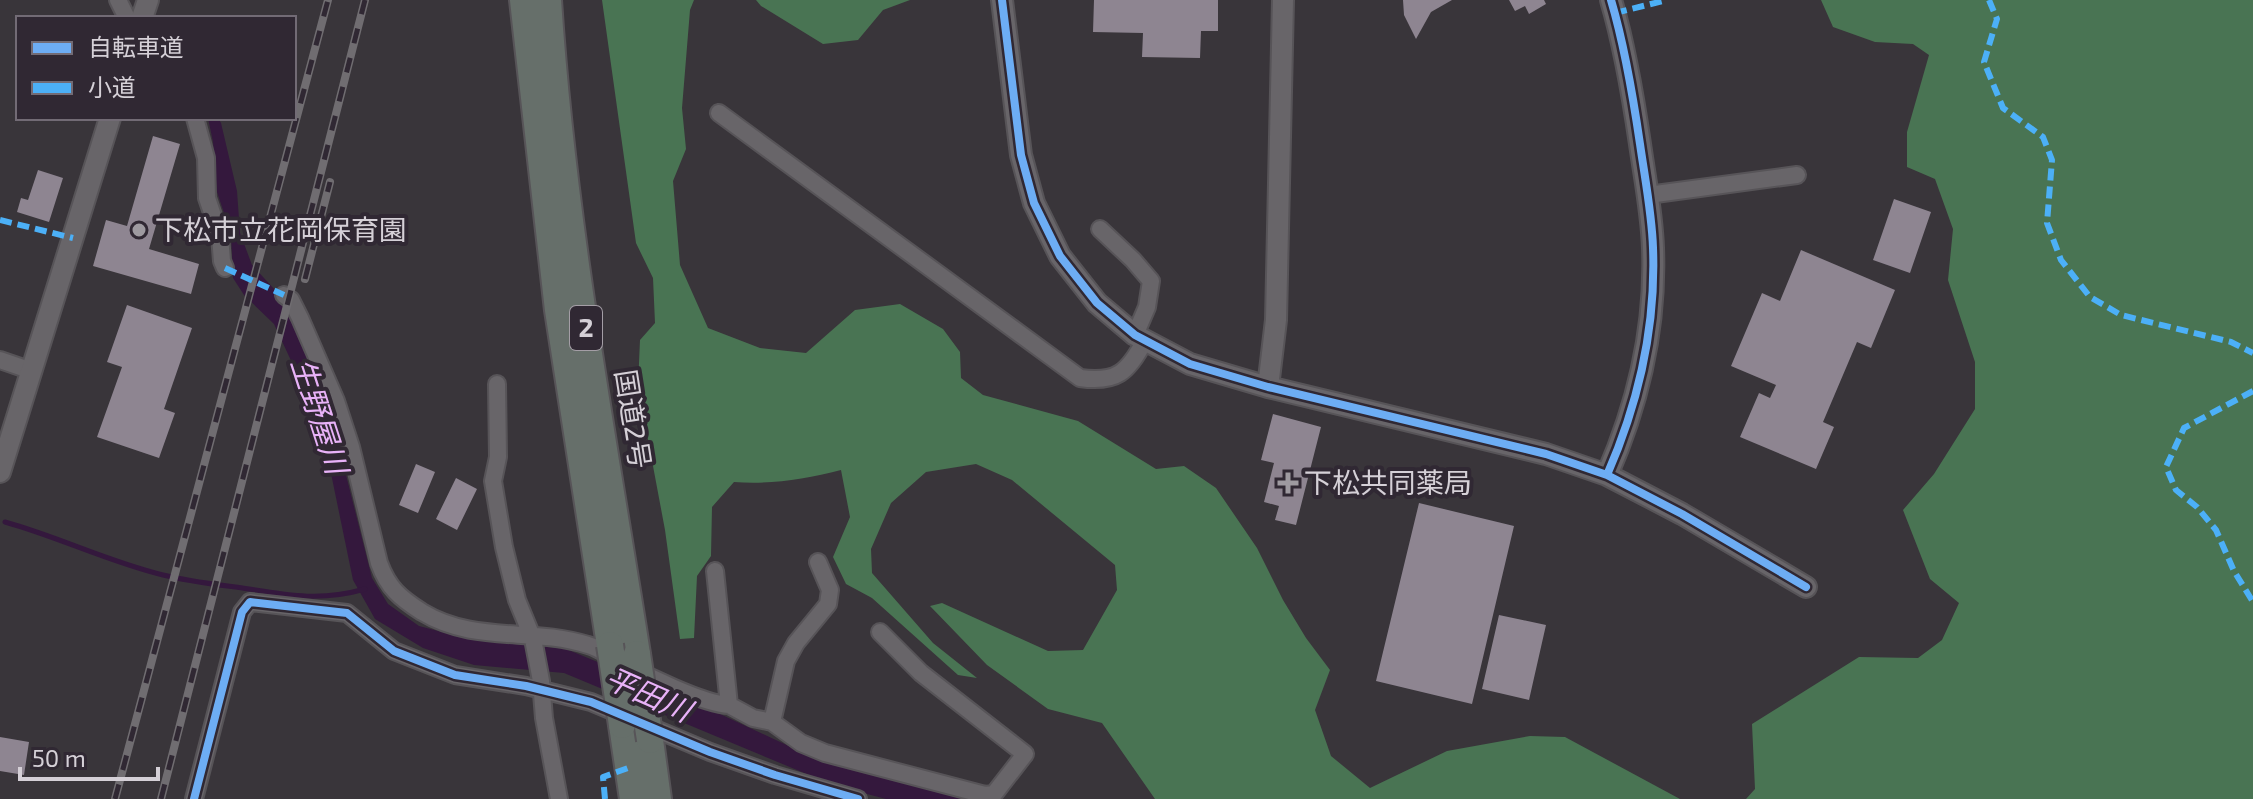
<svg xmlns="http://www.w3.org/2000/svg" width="2253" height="799" viewBox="0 0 2253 799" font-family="'Exo 2','Noto Sans JP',sans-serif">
<rect width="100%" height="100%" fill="#39353a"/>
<path fill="#497453" d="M602,0h92l-4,10 -8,98 4,41 -13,32 7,84 28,63 52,20 46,5 49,-43 45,-6 43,25 17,23 1,26 22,17 95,26 78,48 28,-3 32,22 41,60 26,52 23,38 24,32 -15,40 16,46 39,32 77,-37 83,-15 35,1 115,62h-525l-53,-76 -54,-14 -61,-44 -57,-59 12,-3 106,48 35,-1 34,-60 -2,-25 -103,-85 -36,-16 -50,8 -35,31 -20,46 1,24 61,70 44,35 -19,-3 -86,-77 -26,-14 -13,-27 17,-40 -9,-47c-36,9 -71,15 -107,12l-22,25 -1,49 -14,20 -3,62 -14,1 -15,-109 -27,-144 2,-46 15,-17 -2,-45 -17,-35z
M756,0h154l-27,10 -25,30 -35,4 -62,-38z
M1821,0h432v799h-507l9,-10 -3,-65 107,-67 59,1 24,-18 17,-37 -29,-24 -27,-69 31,-36 41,-65v-47l-27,-82 5,-51 -18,-50 -28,-12v-35l22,-77 -16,-11 -38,-2 -42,-15z"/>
<path fill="#34183d" d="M208,118h10l3,5 16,68 3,42 12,32 24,26 16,24 24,58 24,78 32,127 16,26 31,22 50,13 97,10 122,50 120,56 166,44h-88l-53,-14 -269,-112 -90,-8 -51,-17 -48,-29 -22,-39 -32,-155 -47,-101 -30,-29 -11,-17 -2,-44 -14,-42 -4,-50z"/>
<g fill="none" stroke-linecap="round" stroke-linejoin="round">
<path stroke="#34183d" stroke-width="5" d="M5,522c54,15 104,40 158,53 28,7 58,10 86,14 42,7 74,12 116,0"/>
</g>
<path fill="#8e8591" d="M1094,0h124v31h-17l-1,27 -58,-1 1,-24 -50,-1z
M1403,0h49l-21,12 -15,27 -12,-24z
M1509,0h35l2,4 -17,10 -4,-8 -10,5z
M153,136l27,8 -31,105 50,15 -8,30 -98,-28 13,-46 21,6z
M38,170l25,8 -14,44 -32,-10 4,-14 7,2z
M1894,199l37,13 -21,61 -37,-13z
M1801,250l94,40 -24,58 -14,-6 -34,80 11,5 -18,42 -76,-32 19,-44 11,5 6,-13 -45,-19 31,-73 18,8z
M127,305l65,23 -28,81 11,4 -16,45 -62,-21 25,-70 -15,-5z
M1273,414l48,13 -25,98 -21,-5 4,-14 -15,-4 10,-39 -13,-3z
M416,464l19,8 -17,41 -19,-8z
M456,478l21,11 -20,41 -21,-11z
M1419,503l95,23 -42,178 -96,-23z
M1499,615l47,10 -17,75 -47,-11z
M0,737l29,5 -5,33 -24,-4z"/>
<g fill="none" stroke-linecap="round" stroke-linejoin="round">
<defs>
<path id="minor" d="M118,0l9,18
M719,113l361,265c36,5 48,-5 65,-38
M195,118l11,40 1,40 13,38 2,25 3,7
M1648,195l149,-20
M1100,229l33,31 18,21 -4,26 -12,28
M284,295l7,5 9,18 36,83 15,46 28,116c9,25 21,35 43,49 53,32 109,15 166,33 12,3 22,12 33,17 24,13 82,42 108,43
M0,360l32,11
M497,384l1,73 -5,24 11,66 13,53 16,39 8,42 3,37 15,81
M715,571l14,134 24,13 19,4 29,21 24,10 160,42 9,-1 31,-40 -104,-81 -41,-41
M772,722l14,-61 10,-18 32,-39 2,-14 -12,-28
M194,799l48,-187 8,-10 97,11 47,38 61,24 71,11 65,16 119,50 65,23 83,24"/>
<path id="tertiary" d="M1002,0l19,155 13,48 26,53 37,47 38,32 55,29 78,23 278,67 61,21 75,39 124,73
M142,18l6,-18
M1268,387l8,-67 7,-320
M0,472l110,-354
M1607,475c31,-71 49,-149 46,-227 -1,-34 -8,-69 -13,-104 -7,-48 -15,-97 -29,-144"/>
<path id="trunk" d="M523,0l35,310 52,335
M548,0c14,219 55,437 89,654
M622,725l11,74
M650,740l8,59"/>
</defs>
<use href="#minor" stroke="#575458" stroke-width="20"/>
<use href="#tertiary" stroke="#575458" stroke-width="24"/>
<use href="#trunk" stroke="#575458" stroke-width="30"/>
<use href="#minor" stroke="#686569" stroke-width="16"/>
<use href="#tertiary" stroke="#686569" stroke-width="20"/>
<use href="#trunk" stroke="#666f6a" stroke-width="26"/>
<defs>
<path id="rail" d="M305,279l25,-97
M115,799l213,-799
M161,799l204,-799"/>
</defs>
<use href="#rail" stroke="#706d71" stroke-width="8"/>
<use href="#rail" stroke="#302833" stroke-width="5" stroke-dasharray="15" stroke-linecap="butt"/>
<defs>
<path id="trunk-bridge" d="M610,645l12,80
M637,654l13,86"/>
</defs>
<use href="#trunk-bridge" stroke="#575458" stroke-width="30" stroke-linecap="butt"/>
<use href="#trunk-bridge" stroke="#666f6a" stroke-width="26"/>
<path stroke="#4cb0f7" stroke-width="6" stroke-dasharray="12 6" stroke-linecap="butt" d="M1989,0l8,19 -13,43 19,46 40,29 9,23 -5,63 14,37 29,37 31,18 110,27 22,11
M1615,13l52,-13
M0,220l73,18
M225,268l59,27
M2253,391l-69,37 -18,39 10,23 21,17 19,23 18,41 19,31
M605,799l-2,-22 25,-9"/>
<defs>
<path id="cycleway" d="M1002,0l19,155 13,48 26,53 37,47 38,32 55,29 78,23 278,67 61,21 75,39 124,73
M1607,475c31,-71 49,-149 46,-227 -1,-34 -8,-69 -13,-104 -7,-48 -15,-97 -29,-144
M194,799l48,-187 8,-10 97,11 47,38 61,24 71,11 65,16 119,50 65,23 83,24"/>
</defs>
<use href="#cycleway" stroke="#302833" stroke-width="13"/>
<use href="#cycleway" stroke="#6dadf4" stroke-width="8"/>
</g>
<g fill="#9e9aa0" stroke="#302833" stroke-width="3">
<circle cx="139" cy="230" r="8"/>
<path d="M1284 471h8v8h8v8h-8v8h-8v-8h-8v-8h8z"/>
</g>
<g text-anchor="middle" stroke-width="8" stroke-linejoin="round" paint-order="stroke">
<rect fill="#302833" stroke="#a49ea6" stroke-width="2" x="570" y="306" width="32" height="44" rx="6"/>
<g font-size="26" font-weight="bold" fill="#d5d0d7">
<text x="586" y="337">2</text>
</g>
<g font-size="28" fill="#d5d0d7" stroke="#302833" text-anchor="start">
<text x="155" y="240">下松市立花岡保育園</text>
<text x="1304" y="493">下松共同薬局</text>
</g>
<g font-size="28" fill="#d5d0d7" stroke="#302833">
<text transform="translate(633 419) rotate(81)" y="10">国道2号</text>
</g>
<g font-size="30" font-style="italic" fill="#e8b2f8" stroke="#302833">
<text transform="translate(319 416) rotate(72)" y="10">生野屋川</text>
<text transform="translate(648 695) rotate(24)" y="10">平田川</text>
</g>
</g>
<rect x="16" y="16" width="280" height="104" fill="#302833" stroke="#726b75" stroke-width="2"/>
<rect x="32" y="42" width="40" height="12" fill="#6dadf4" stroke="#726b75" stroke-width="2"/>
<text x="88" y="56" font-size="24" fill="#d5d0d7">自転車道</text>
<rect x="32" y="82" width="40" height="12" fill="#4cb0f7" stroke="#726b75" stroke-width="2"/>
<text x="88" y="96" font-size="24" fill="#d5d0d7">小道</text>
<path d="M20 767v12h138v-12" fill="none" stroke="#d5d0d7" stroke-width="4"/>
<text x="32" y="767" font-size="24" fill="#d5d0d7" stroke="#302833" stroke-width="6" paint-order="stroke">50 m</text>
</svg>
